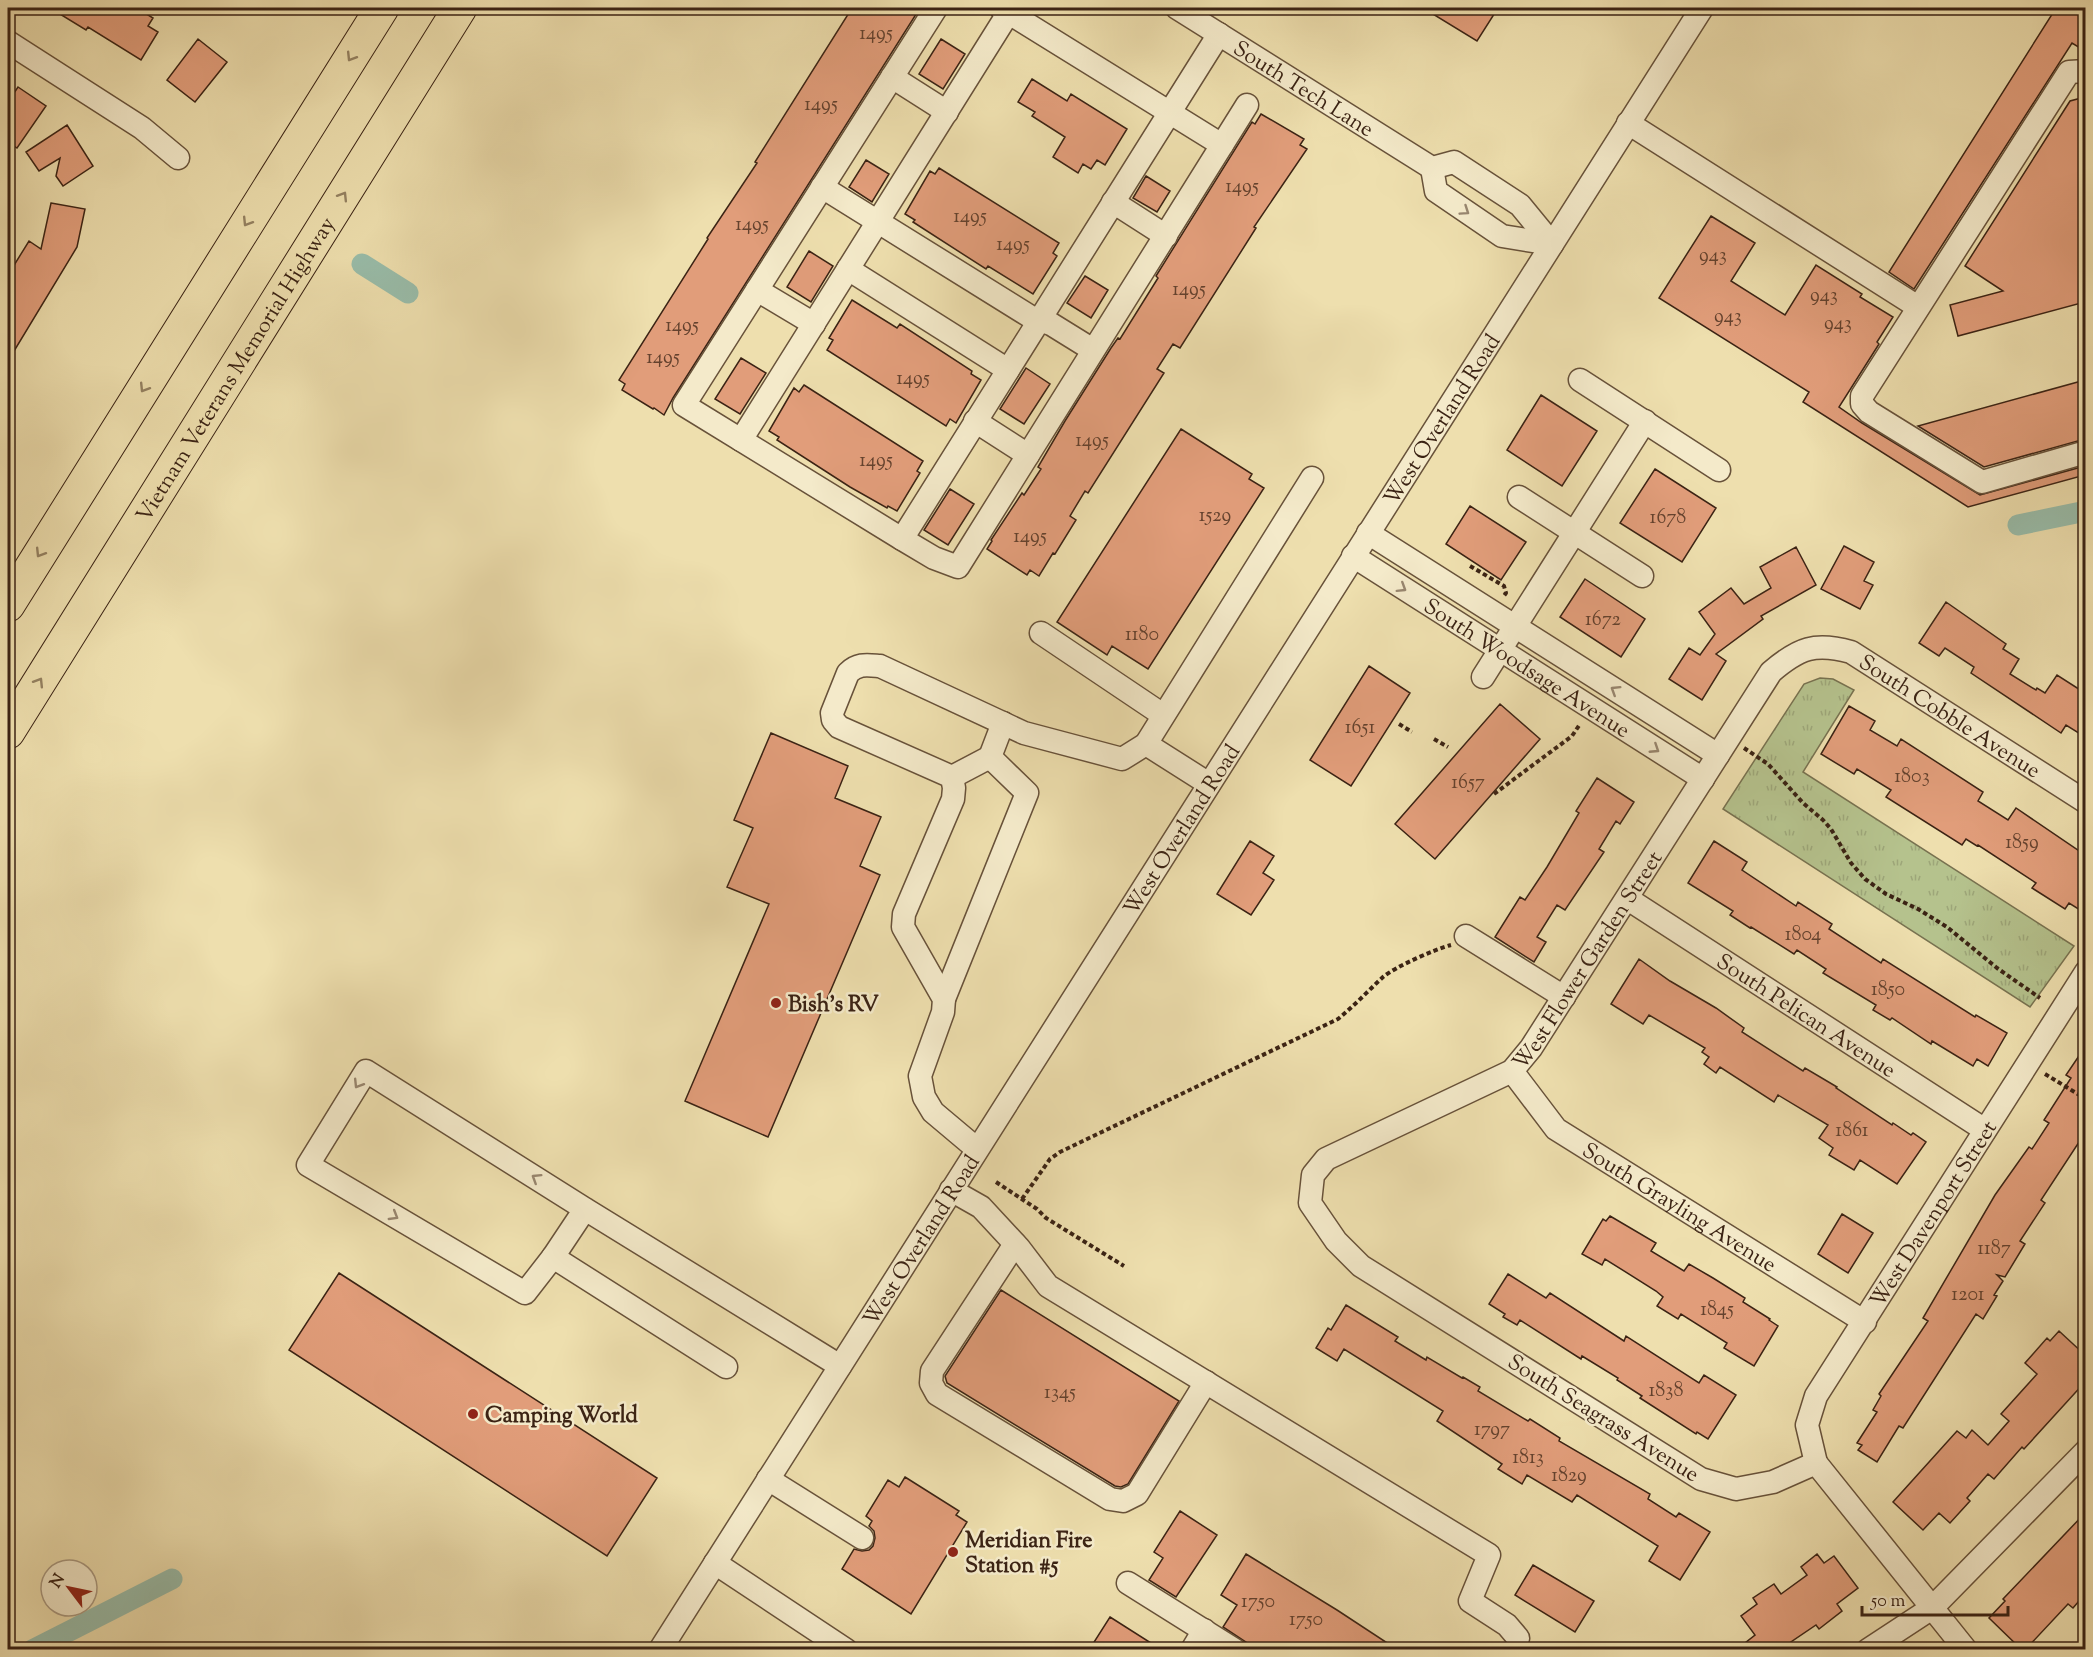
<svg xmlns="http://www.w3.org/2000/svg" width="2093" height="1657" viewBox="0 0 2093 1657" font-family="'Sorts Mill Goudy',serif">
<defs>
<pattern id="grass-tufts" width="24" height="20" patternUnits="userSpaceOnUse" patternTransform="scale(1.5)"><rect width="24" height="20" fill="#b5c28d"/><path d="M3 7l-1-3M5 7V3M7 7l1-3M15 17l-1-3M17 17v-4M19 17l1-3" fill="none" stroke="#9da679"/></pattern>
</defs>
<rect width="100%" height="100%" fill="#eedfae"/>
<filter id="stains"><feTurbulence type="fractalNoise" baseFrequency=".00333" numOctaves="4"/><feColorMatrix values="0 0 0 0 .2 0 0 0 0 .09 0 0 0 0 .02 0 0 0 .5 -.17"/></filter>
<radialGradient id="worn" r=".72"><stop offset=".6" stop-color="#630" stop-opacity="0"/><stop offset="1" stop-color="#630" stop-opacity=".3"/></radialGradient>
<path fill="url(#grass-tufts)" stroke="#787250" stroke-width="1.5" d="M1820,678l13,1 21,11 -51,82 271,174 -44,61 -307,-198 81,-125z"/>
<g fill="none" stroke-linecap="round" stroke-linejoin="round">
<path stroke="#99bdaa" stroke-width="21" d="M362,264l46,29
M2018,525l68,-14
M32,1650l140,-71"/>
</g>
<path fill="#e19d7a" stroke="#3b2314" stroke-width="1.5" d="M50,8h87l16,10 -5,8 10,6 -17,28 -53,-33 -2,3z
M852,8h68l-247,390 -9,17 -10,-7 -1,1 -31,-19 3,-6 -6,-4 89,-141 -1,-1 50,-75 -2,-1z
M1423,8h75l-21,33z
M2056,8h11l18,11v32l-13,-8 -158,246 -25,-17z
M198,39l29,23 -32,40 -28,-22z
M941,39l24,15 -22,35 -24,-15z
M1032,79l35,22 4,-7 56,35 -22,36 -8,-5 -6,9 -8,-5 -5,9 -25,-16 12,-20 -33,-21 3,-4 -17,-10z
M18,87l28,19 -29,42 -9,-6v-40z
M2085,97v205l-127,34 -8,-31 53,-14 -38,-25 105,-165z
M1261,114l43,25 -4,6 7,4 -53,78 2,1 -76,120 -7,-4 -16,25 7,4 -76,120 -3,-2 -15,25 6,4 -21,34 -2,-1 -14,23 -9,-6 -3,5 -40,-26 5,-8 -1,-1 31,-47 2,2 17,-26 -3,-2 27,-46 46,-73 7,-10 2,1 38,-61 -2,-2 96,-154 3,2z
M67,125l26,41 -30,20 -7,-10 4,-18 -21,13 -13,-19z
M866,160l23,14 -17,28 -23,-15z
M939,168l120,75 -6,10 4,3 -24,38 -45,-28 -2,3 -73,-47 2,-2 -10,-6 25,-43 5,3z
M1146,176l24,15 -13,21 -24,-14z
M51,203l34,6 -8,38 -69,114v-86l21,-34 12,8z
M1711,216l44,27 -24,38 54,34 31,-50 46,29 -2,3 33,20 -16,25 2,2 -40,63 23,16 118,72 105,-29v9l-117,32 -165,-105 6,-10 -150,-94z
M809,251l24,15 -22,36 -24,-15z
M1085,276l23,14 -17,28 -24,-15z
M852,300l45,28 3,-4 72,47 -1,3 10,6 -25,43 -6,-4 -4,7 -119,-76 6,-10 -4,-2z
M741,358l25,15 -26,41 -25,-15z
M1026,368l24,16 -26,40 -24,-15z
M2085,380v59l-101,28 -66,-41z
M804,385l119,76 -6,10 3,2 -23,38 -9,-5 -1,2 -37,-21 -73,-47 2,-3 -10,-6 25,-43 5,4z
M1541,395l56,36 -35,55 -55,-36z
M1181,429l71,45 -3,5 15,9 -116,181 -36,-23 -5,9 -50,-33z
M1655,469l61,39 -34,54 -62,-39z
M950,489l24,15 -26,41 -24,-15z
M1470,506l56,36 -25,38 -55,-36z
M1844,546l30,16 -10,19 9,4 -13,24 -39,-20z
M1796,547l20,38 -55,31 2,3 -47,35 10,7 -24,39 -33,-21 20,-31 11,7 15,-21 -16,-22 32,-24 13,16 27,-16 -11,-21z
M1585,579l60,40 -24,38 -61,-40z
M1946,602l60,42 -3,5 16,10 -9,15 26,16 1,-2 8,5 12,-18 28,18v44l-19,-12 -5,8 -90,-60 3,-6 -29,-19 -6,8 -20,-13z
M1369,666l41,27 -59,93 -41,-26z
M1500,704l40,35 -105,120 -40,-35z
M1849,706l26,15 -5,9 27,16 4,-7 82,53 -5,9 30,19 8,-12 69,47v46l-5,9 -11,-7 -4,6 -33,-21 4,-5 -58,-38 -1,1 -11,-7 -4,6 -76,-48 5,-7 -34,-21 -3,5 -33,-20z
M771,733l77,33 -13,32 46,19 -21,49 20,9 -112,262 -83,-36 84,-197 -42,-17 26,-59 -19,-8z
M1597,778l37,24 -14,22 -4,-3 -17,28 5,3 -39,58 -8,-5 -20,32 9,5 -12,20 -39,-25 25,-40 5,3 22,-33 32,-54 -3,-2z
M1250,841l24,15 -11,17 11,7 -23,35 -34,-21z
M1714,841l33,21 -5,8 54,36 2,-4 34,22 -3,5 52,34 2,-4 92,58 1,-2 31,18 -19,33 -11,-7 -4,7 -41,-25 -1,3 -39,-26 -2,2 -17,-10 3,-5 -53,-32 3,-4 -29,-19 -3,4 -43,-27 -1,1 -20,-13 3,-4 -45,-28z
M1639,959l31,22 46,27 28,20 -2,4 61,39 2,-3 32,19 -1,1 56,37 1,-2 18,12 2,-2 13,9 -29,42 -37,-24 -6,10 -25,-15 4,-7 -14,-10 9,-13 -50,-30 -4,7 -54,-35 -4,6 -12,-9 5,-7 -7,-5 3,-4 -56,-33 -6,9 -32,-20z
M2085,1047v86l-44,67 4,3 -25,38 5,3 -20,33 -8,-2 6,6 -9,14 3,1 -14,23 -7,-5 -73,114 -4,-2 -22,36 -19,-12 4,-5 -5,-2 20,-31 -4,-2 8,-14 -2,-2 49,-73 -5,-3 72,-123 34,-48 3,2 17,-26 -5,-3 27,-42 -5,-3z
M1842,1214l31,19 -25,40 -30,-19z
M1610,1216l46,27 -5,8 33,20 5,-7 24,14 32,20 -2,4 27,17 -1,1 9,6 -24,40 -30,-18 3,-5 -46,-29 -3,5 -21,-13 6,-9 -7,-6 -51,-32 -3,6 -20,-11 21,-35 3,2z
M339,1273l318,205 -50,78 -318,-206z
M1508,1274l38,24 4,-5 74,48 2,-5 73,47 5,-8 32,20 -28,44 -11,-7 -1,2 -56,-36 2,-2 -25,-16 1,-2 -36,-22 -1,3 -61,-39 -3,5 -14,-8 2,-3 -16,-10z
M1001,1290l178,111 -51,83 -7,3 -6,-1 -168,-103 -2,-7z
M1346,1305l52,32 -3,4 31,19 1,-3 35,21 1,-1 17,10 -2,4 50,30 2,-2 30,19 -1,3 91,53 -2,5 28,18 3,-4 31,19 -30,48 -31,-19 9,-15 -81,-51 -5,7 -45,-27 -5,9 -24,-15 4,-5 -65,-43 6,-10 -99,-62 -7,12 -21,-13 12,-20 3,2z
M2059,1331l26,24v27l-61,67 -2,-2 -28,32 -6,-5 -21,24 3,3 -20,22 -11,-10 -16,17 -30,-28 64,-71 9,7 6,-8 16,15 21,-24 -8,-7 36,-40 -12,-11 22,-25 3,3z
M905,1477l54,34 -3,4 11,7 -56,92 -69,-45 12,-20 8,2 7,-1 4,-4 2,-8 -1,-7 -5,-5 3,-5 -6,-5 22,-36 11,7z
M1180,1511l37,24 -41,62 -27,-17 14,-22 -9,-6z
M2085,1513v81l-12,14 -5,-4 -43,46h-3l-33,-32 16,-17 -2,-2z
M1246,1554l91,56 61,40h-141l-11,-8 -23,-15 14,-22 -16,-10z
M1817,1554l7,9 10,-7 24,32 -21,16 5,7 -23,18 -3,-4 -28,19 4,6h-56l19,-15 -14,-19 16,-12 -4,-6 21,-14 7,10 26,-19 -6,-8z
M1533,1565l61,36 -19,31 -60,-37z
M1110,1617l52,33h-73z"/>
<g fill="none" stroke-linecap="round" stroke-linejoin="round">
<defs>
<g id="minor">
<path d="M936,8l-252,397 218,134 32,19 24,9 289,-462"/>
<path d="M1001,8l221,137"/>
<path id="s1" d="M1177,8l255,160 22,-6 66,43 32,39"/>
<path d="M8,42l134,86 36,30"/>
<path d="M2086,71l-17,1 -207,324v8l7,8 113,70 104,-30"/>
<path d="M892,77l55,35"/>
<path d="M1628,123l290,184"/>
<path d="M1432,168l4,23 66,45 50,8"/>
<path d="M822,187l209,130 20,7 42,26"/>
<path d="M1113,202l53,34"/>
<path d="M848,269l160,101"/>
<path d="M757,290l57,34"/>
<path d="M1580,380l139,90"/>
<path d="M975,421l53,34"/>
<path d="M741,440l268,-428"/>
<path d="M1519,497l123,79"/>
<path d="M1368,533l350,222"/>
<path d="M902,539l317,-505"/>
<path id="s2" d="M1353,556l350,223"/>
<path d="M1041,633l122,82"/>
<path d="M1483,677l162,-256"/>
<path d="M1146,744l63,40"/>
<path d="M952,777l38,-20"/>
<path id="s3" d="M1628,899l357,231"/>
<path d="M1466,936l98,61"/>
<path d="M944,999l83,-206 -37,-36 13,-34"/>
<path id="s4" d="M1512,1071l44,58 309,193"/>
<path d="M977,1149l-44,-37 -9,-15 -4,-21 23,-64 1,-13 -41,-72 1,-13 49,-115 1,-11 -2,-11 -113,-50 -6,-7 -1,-7 16,-40c10,-10 19,-8 32,-7l144,67 98,26 24,-15 166,-266"/>
<path d="M951,1190l30,17 38,41 29,38 441,269 -19,46 37,24 11,13"/>
<path d="M585,1209l-32,48 -28,36 -217,-128 58,-94 219,138 255,157"/>
<path d="M1015,1244l-83,127 -1,12 6,11 173,105 13,2 14,-7 69,-112"/>
<path d="M553,1257l173,110"/>
<path id="s5" d="M1816,1463l-9,-38 9,-29 270,-424"/>
<path d="M768,1479l94,59"/>
<path d="M715,1563l131,87"/>
<path d="M1128,1583l107,67"/>
<path id="s6" d="M660,1650l1042,-1642"/>
<path d="M1192,1650l12,-20"/>
<path d="M1868,1650l64,-42 154,-157"/>
<path id="s7" d="M1966,1650l-150,-187 -43,19 -37,7 -35,-10 -340,-213 -25,-25 -26,-38 3,-28 13,-16 186,-88 19,-23 240,-376c28,-24 44,-30 80,-20l235,150"/>
</g>
<g id="highway">
<path d="M8,605l374,-597"/>
<path id="s8" d="M8,732l452,-724"/>
</g>
</defs>
<use href="#minor" stroke="#68523a" stroke-width="25"/>
<use href="#highway" stroke="#3b2314" stroke-width="35"/>
<path stroke="#3b2314" stroke-width="4" stroke-dasharray="4.5 3" stroke-linecap="butt" d="M1470,566l34,20 2,7 -3,4
M1399,724l13,8
M1434,739l14,8
M1744,748l24,16 35,39 20,17 8,9 20,34 14,16 21,15 32,15 29,18 50,41 43,30
M1494,794l78,-58 8,-12
M2045,1074l41,25
M996,1182l41,27 9,9 78,48
M1022,1199l28,-40 10,-7 278,-133c16,-13 30,-28 45,-42 12,-10 52,-28 68,-32"/>
<use href="#minor" stroke="#f4eaca" stroke-width="22"/>
<use href="#highway" stroke="#eedfae" stroke-width="33"/>
</g>
<defs><path id="oneway-chevron" d="M-2-3.5L2.5 0L-2 3.5" fill="none" stroke-width="1.6" stroke-linecap="round" stroke-linejoin="round" transform="scale(1.5)"/></defs>
<g stroke="#948161">
<use href="#oneway-chevron" transform="translate(351 57) rotate(122)"/>
<use href="#oneway-chevron" transform="translate(343 196) rotate(-58)"/>
<use href="#oneway-chevron" transform="translate(247 222) rotate(122)"/>
<use href="#oneway-chevron" transform="translate(144 388) rotate(122)"/>
<use href="#oneway-chevron" transform="translate(40 553) rotate(122)"/>
<use href="#oneway-chevron" transform="translate(39 682) rotate(-58)"/>
</g>
<g stroke="#98866f">
<use href="#oneway-chevron" transform="translate(1465 211) rotate(34)"/>
<use href="#oneway-chevron" transform="translate(1402 588) rotate(32)"/>
<use href="#oneway-chevron" transform="translate(1615 690) rotate(-148)"/>
<use href="#oneway-chevron" transform="translate(1655 749) rotate(33)"/>
<use href="#oneway-chevron" transform="translate(358 1084) rotate(122)"/>
<use href="#oneway-chevron" transform="translate(536 1178) rotate(-148)"/>
<use href="#oneway-chevron" transform="translate(394 1216) rotate(31)"/>
</g>
<g fill="#8f2418" stroke="#f4eaca" stroke-width="2">
<circle cx="776" cy="1003" r="6"/>
<circle cx="473" cy="1414" r="6"/>
<circle cx="953" cy="1552" r="6"/>
</g>
<g text-anchor="middle" stroke-width="5" stroke-linejoin="round" paint-order="stroke">
<g font-size="20" fill="#64422e">
<text x="876" y="39">1495</text>
<text x="821" y="110">1495</text>
<text x="1242" y="192">1495</text>
<text x="970" y="222">1495</text>
<text x="752" y="230">1495</text>
<text x="1013" y="250">1495</text>
<text x="1713" y="261">943</text>
<text x="1189" y="295">1495</text>
<text x="1824" y="301">943</text>
<text x="1728" y="322">943</text>
<text x="1838" y="329">943</text>
<text x="682" y="331">1495</text>
<text x="663" y="363">1495</text>
<text x="913" y="384">1495</text>
<text x="1092" y="446">1495</text>
<text x="876" y="466">1495</text>
<text x="1215" y="521">1529</text>
<text x="1668" y="523">1678</text>
<text x="1030" y="542">1495</text>
<text x="1603" y="625">1672</text>
<text x="1142" y="640">1180</text>
<text x="1360" y="733">1651</text>
<text x="1912" y="782">1803</text>
<text x="1468" y="788">1657</text>
<text x="2022" y="848">1859</text>
<text x="1803" y="940">1804</text>
<text x="1888" y="995">1850</text>
<text x="1852" y="1136">1861</text>
<text x="1994" y="1254">1187</text>
<text x="1968" y="1300">1201</text>
<text x="1717" y="1315">1845</text>
<text x="1666" y="1396">1838</text>
<text x="1060" y="1398">1345</text>
<text x="1492" y="1435">1797</text>
<text x="1528" y="1463">1813</text>
<text x="1569" y="1481">1829</text>
<text x="1258" y="1607">1750</text>
<text x="1306" y="1625">1750</text>
</g>
<g font-size="22" fill="#3b2314" stroke="#f4eaca">
<text dy="8" stroke="none"><textPath href="#s1" startOffset="150">South Tech Lane</textPath></text>
<text dy="8" stroke="none"><textPath href="#s8" startOffset="428">Vietnam Veterans Memorial Highway</textPath></text>
<text dy="8" stroke="none"><textPath href="#s6" startOffset="1458">West Overland Road</textPath></text>
<text dy="8" stroke="none"><textPath href="#s2" startOffset="207">South Woodsage Avenue</textPath></text>
<text dy="8" stroke="none"><textPath href="#s7" startOffset="1779">South Cobble Avenue</textPath></text>
<text dy="8" stroke="none"><textPath href="#s6" startOffset="972">West Overland Road</textPath></text>
<text dy="8" stroke="none"><textPath href="#s7" startOffset="1232">West Flower Garden Street</textPath></text>
<text dy="8" stroke="none"><textPath href="#s3" startOffset="213">South Pelican Avenue</textPath></text>
<text dy="8" stroke="none"><textPath href="#s4" startOffset="219">South Grayling Avenue</textPath></text>
<text dy="8" stroke="none"><textPath href="#s5" startOffset="286">West Davenport Street</textPath></text>
<text dy="8" stroke="none"><textPath href="#s6" startOffset="486">West Overland Road</textPath></text>
<text transform="translate(1604 1417) rotate(32)" y="8">South Seagrass Avenue</text>
</g>
<g font-size="22" font-weight="bold" fill="#3b2314" stroke="#f4eaca" text-anchor="start">
<text x="788" y="1011">Bish's RV</text>
<text x="485" y="1422">Camping World</text>
<text x="965" y="1547">Meridian Fire<tspan x="965" dy="25">Station #5</tspan></text>
</g>
</g>
<rect width="2093" height="1657" fill="none" stroke="#eedfae" stroke-width="30"/>
<rect x="9" y="9" width="2075" height="1639" fill="none" stroke="#3b2314" stroke-width="3"/>
<rect x="15" y="15" width="2063" height="1627" fill="none" stroke="#3b2314" stroke-width="1.5"/>
<g transform="translate(69 1588) rotate(302)"><circle r="28" fill="#f4eaca" stroke="#aa9a81" stroke-width="1.5"/>
<path d="M0-4.5L10 22L0 15L-10 22Z" fill="#8f2418"/>
<text y="-9" font-size="16" font-weight="bold" text-anchor="middle" fill="#3b2314">N</text>
</g>
<path d="M1862 1606v9h146v-9" fill="none" stroke="#3b2314" stroke-width="3"/>
<text x="1871" y="1606" font-size="18" fill="#3b2314" stroke="#f4eaca" stroke-width="4.5" paint-order="stroke">50 m</text>
<rect width="100%" height="100%" filter="url(#stains)"/>
<rect width="100%" height="100%" fill="url(#worn)"/>
</svg>
